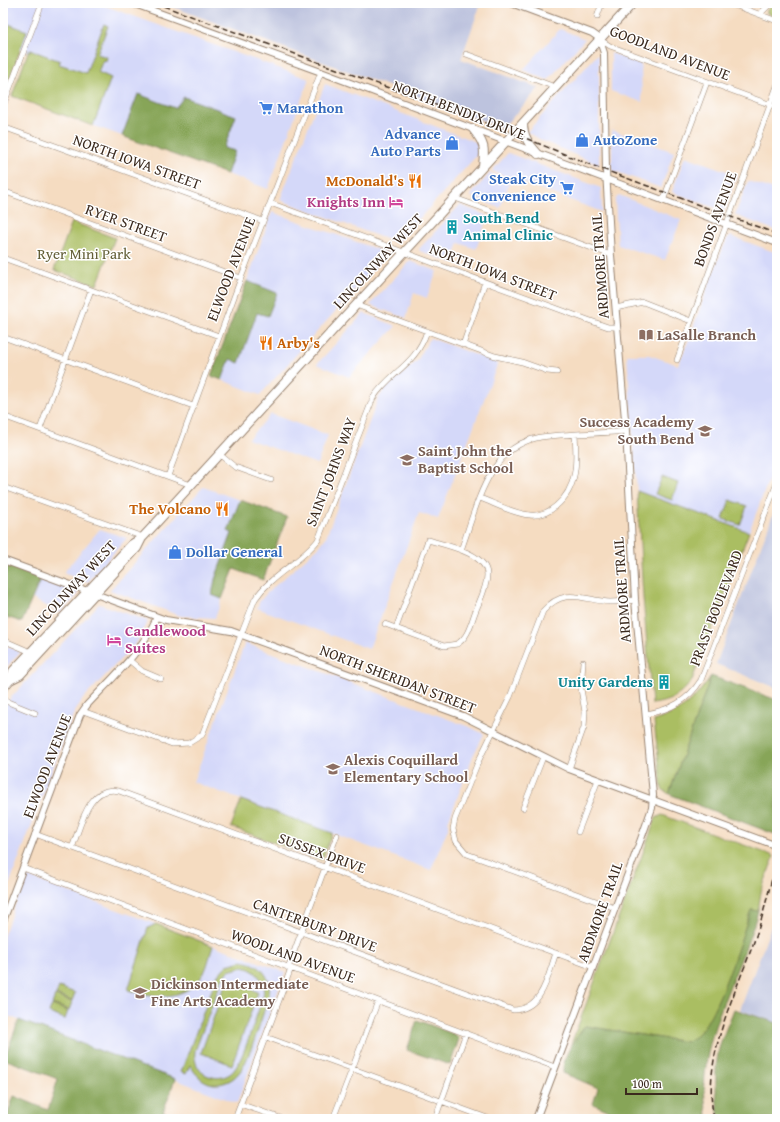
<svg xmlns="http://www.w3.org/2000/svg" width="780" height="1122" viewBox="0 0 780 1122" font-family="'Gentium Book Plus',serif">
<rect width="100%" height="100%" fill="#fff"/>
<filter id="ink" filterUnits="userSpaceOnUse"><feTurbulence type="fractalNoise" baseFrequency=".025" numOctaves="2"/><feDisplacementMap in="SourceGraphic" scale="8" xChannelSelector="R" yChannelSelector="G"/><feConvolveMatrix kernelMatrix="1 2 1 2 8 2 1 2 1" color-interpolation-filters="sRGB"/></filter>
<filter id="wash" filterUnits="userSpaceOnUse"><feTurbulence type="fractalNoise" baseFrequency=".012" numOctaves="4" result="noise"/><feDisplacementMap in="SourceGraphic" scale="16" xChannelSelector="R" yChannelSelector="G"/><feGaussianBlur stdDeviation="0.9" result="paint"/><feColorMatrix in="noise" values="0 0 0 0 0 0 0 0 0 0 0 0 0 0 0 0 0 1.4 0 .05"/><feComposite in="paint" operator="in"/></filter>
<g filter="url(#wash)">
<rect width="100%" height="100%" fill="#f5dcc1"/>
<path fill="#d4d8f9" d="M3,3h94l212,76 -41,110 -41,-15 7,-22 -10,-4 11,-32 -51,-19 -9,11 -37,-14 -16,42 -110,-40 16,-44 -25,-10z
M560,29l25,10 -37,41 -25,-10z
M611,53l30,11 1,38 -31,-11z
M597,55l2,1v109l-56,-24 -16,-9z
M325,84l151,58 3,11 -82,90 -117,-43z
M612,130l62,22 -13,36 -49,-18z
M508,153l93,35 1,24 -110,-41z
M685,156l52,19 -13,36 -52,-19z
M490,173l20,8 -10,27 -30,-12z
M748,181l29,10v40l-42,-16z
M619,195l62,25 -16,40 -47,-15 -3,-45z
M460,205l28,11 -12,33 -17,-6 -7,20 -32,-12 -1,-2z
M272,212l116,41 -128,142 -38,-15 8,-21 9,3 18,-49 20,-20 -30,-12z
M730,236l47,17v205l-28,74 -112,-41 -10,-136h22l29,10 12,-28 21,-60 16,-38z
M410,261l27,10 -10,27 -13,-5 -8,25 -36,-13z
M364,313l32,13 -47,51 -32,-13z
M430,338l68,25 -60,156 -19,-6 -50,136 -112,-41 3,-7 7,-8 53,-47 6,-9 52,-138 7,-10 32,-28z
M271,414l57,21 -11,29 -69,-25z
M203,487l37,13 -12,31 4,2 -17,46 -3,16 10,4 -7,19 -34,-2 -71,-26z
M100,529l27,9 -39,44 -25,-9z
M41,578l35,12 2,3 -1,3 -17,17 -27,-14z
M99,604l49,17 -11,21 -55,58 -9,15 -64,170 -6,-2v-177z
M245,643l227,85 12,6 -11,22 -25,66v6l-17,42 -238,-88z
M3,644l17,8 -17,19z
M26,876l259,96 -48,131 -234,-89v-77z"/>
<path fill="#bdc3de" d="M162,3h319l-20,56 78,29 -36,40z
M777,504v184l-61,-24z
M777,911v112l-37,-13z"/>
<path fill="#aabe62" stroke="#727440" fill-rule="evenodd" d="M774,3h3v15l-10,-5v-3z
M3,22l24,9 -24,66z
M104,24l4,2 -11,28 10,3 -1,4 -3,-1 -5,12 13,6 -18,48 -81,-30 16,-44 3,-2 29,11 -1,3 27,9z
M72,222l43,16 -18,47 -43,-15z
M662,477l16,6 -6,17 -17,-6z
M637,491l112,41 -57,148c-10,15 -22,22 -40,24l-9,-107z
M730,500l17,6 -7,19 -17,-6z
M711,676l-42,118 -7,-5 -8,-68c29,-10 40,-20 57,-45z
M241,800l91,33 -10,27 -91,-33z
M662,815l112,41 -13,36 -3,19 -7,-1c-10,28 -34,108 -55,126 -3,2 -7,4 -10,6l-101,-16 -15,21 86,-229z
M156,924l57,22c-3,8 -5,19 -9,27 -18,29 -47,25 -76,17l20,-62z
M241,961c21,2 33,18 27,38 -6,17 -19,64 -30,75 -6,7 -16,11 -25,10 -11,-2 -18,-10 -23,-19l-4,9 -5,-2 36,-96 10,-11zM242,967c15,2 24,15 21,30 -6,16 -19,61 -29,73 -7,9 -21,10 -31,3 -7,-6 -9,-14 -8,-22l27,-72 7,-8z
M227,980l31,12 -26,73 -31,-12z
M59,987l16,6 -3,8 -16,-6z
M55,996l17,6 -3,8 -17,-6z
M52,1005l16,6 -3,8 -16,-6z"/>
<path fill="#87a558" stroke="#61683b" d="M138,94l37,14 9,-11 52,19 -12,32 11,3 -8,23 -105,-38z
M247,281l30,12 -9,23 -11,-3 -18,50 -9,-4 -8,21 -11,-4z
M240,500l47,17 -24,63 -29,-11 -12,30 -10,-4 3,-16 17,-46 -4,-2z
M8,566l33,12 -19,44 -19,-6v-37z
M711,676l66,24v135l-108,-41z
M751,910l7,1c-19,69 -67,135 -50,208h-41l-18,-6 -3,6h-25l1,-3 -29,-12 5,-16 -35,-15c-1,-18 12,-33 22,-47l101,16c3,-2 7,-4 10,-6 21,-18 45,-98 55,-126z
M734,1009l43,14v96h-58c-3,-22 -5,-44 -1,-66 3,-15 11,-30 16,-44z
M19,1020l156,59 -12,33 19,7h-176l8,-23 34,14 10,-31 -54,-20z
M417,1020l39,15 3,4 -9,26 -43,-15z"/>
</g>
<g filter="url(#ink)">
<g fill="none" stroke-linecap="round" stroke-linejoin="round">
<defs>
<path id="minor" d="M729,3l48,18
M760,14l11,-11
M597,17l5,-14
M599,39l11,7 167,61
M466,54l89,33
M3,106l39,-103
M3,127l260,94
M3,191l238,87
M455,198l156,57
M663,201l44,-119
M270,203l321,118 17,6h9
M3,258l216,78
M356,305l139,51 27,6 25,9 10,1
M616,308l27,-6 48,19
M3,337l190,69
M463,345l22,-63
M677,360l100,-274
M3,416l188,69
M40,429l51,-139
M219,454l16,13 36,13
M168,476l73,-198 80,-206
M3,487l140,50
M480,498c16,6 34,16 50,17 10,1 18,-2 26,-9 22,-18 21,-45 19,-71
M461,550c16,-43 26,-104 80,-113 28,-4 57,-3 85,-6
M385,624l59,22 13,-2c12,-7 14,-22 19,-34 4,-10 11,-23 11,-35 0,-22 -42,-30 -59,-35l-32,88
M3,640l30,13
M129,660l13,11 19,8
M3,700l32,13
M83,711l89,33 17,-1 13,-8 53,-136c16,-24 45,-36 63,-59l55,-142c18,-27 43,-33 54,-67
M646,714c24,-4 42,-13 55,-34l76,-197
M569,769l15,-42 1,-15 -4,-23 2,-27
M523,808l20,-51
M578,832l20,-52
M35,834l478,176c30,0 35,-35 43,-57
M72,848c9,-22 16,-64 47,-57l474,176
M23,868l532,199
M615,908l-148,-54 -11,-13 -3,-12 2,-10 23,-57 32,-65 33,-86c22,-25 40,-11 67,-9 9,0 17,-1 25,-2
M288,968l49,-133
M266,1037l224,82
M240,1104l43,15
M235,1119l56,-151
M333,1119l45,-118
M435,1119l31,-86"/>
<path id="tertiary" d="M132,3l189,69 456,171
M511,3l81,30 7,5 5,15 2,118 5,84 15,176 9,169 18,195 -1,13 -11,31 -105,280
M3,560l163,60 65,11 232,85 106,53 208,77
M3,921l77,-206 7,-10c25,-27 55,-53 70,-88"/>
<path id="primary" d="M523,123c0,14 6,21 15,31
M473,129c12,15 12,19 10,37
M10,680l3,-9 119,-127 11,-7 15,-16 475,-518
M3,688l7,-8 10,-5 117,-127 5,-10"/>
</defs>
<use href="#minor" stroke="#988370" stroke-width="6"/>
<use href="#tertiary" stroke="#988370" stroke-width="8"/>
<use href="#primary" stroke="#988370" stroke-width="10"/>
<use href="#minor" stroke="#fff" stroke-width="5"/>
<use href="#tertiary" stroke="#fff" stroke-width="6"/>
<use href="#primary" stroke="#fff" stroke-width="8"/>
<path stroke="#3b2a1e" stroke-width="1.5" stroke-dasharray="6 3" stroke-linecap="butt" d="M155,3l358,130 73,30 191,71
M714,1119c-13,-65 23,-126 43,-186 8,-23 12,-47 20,-70"/>
</g>
</g>
<defs>
<symbol id="supermarket-bare" viewBox="-9 -9 18 18"><path d="M-6-5.5h2.5l.6 2H6L4.5 2H-2.5L-4.4-4H-6ZM-1.5 3.2a1.3 1.3 0 1 0 .1 0ZM3 3.2a1.3 1.3 0 1 0 .1 0Z" fill="#3f7fe0" stroke="#fff" stroke-width="2.5" paint-order="stroke"/></symbol>
<symbol id="shop-bare" viewBox="-9 -9 18 18"><path d="M-5-2.5h2.3a2.7 3.5 0 0 1 5.4 0H5L5.5 6h-11ZM-1.5-2.5h3a1.5 2.3 0 0 0-3 0Z" fill="#3f7fe0" stroke="#fff" stroke-width="2.5" paint-order="stroke"/></symbol>
<symbol id="restaurant-bare" viewBox="-9 -9 18 18"><path d="M-5-6h1v4h1v-4h1v4h1v-4h1v5L-1.5 .5V6h-2V.5L-5-1ZM5-6V6H3V1.5H1.5Q1.5-4 5-6Z" fill="#e8710a" stroke="#fff" stroke-width="2.5" paint-order="stroke"/></symbol>
<symbol id="hotel-bare" viewBox="-9 -9 18 18"><path d="M-6-4.5h1.5V1H6V5H4.5V3h-9V5H-6ZM-4 0a1.8 1.8 0 1 1 3.6 0ZM.5 0V-2.5h3Q6-2.5 6 0Z" fill="#d1479c" stroke="#fff" stroke-width="2.5" paint-order="stroke"/></symbol>
<symbol id="building-bare" viewBox="-9 -9 18 18"><path d="M-4-6H4V6H1V3H-1V6H-4ZM-2.5-4.3h1.7v1.8h-1.7ZM.8-4.3h1.7v1.8H.8ZM-2.5-1h1.7V.8h-1.7ZM.8-1h1.7V.8H.8Z" fill="#0f9aa8" stroke="#fff" stroke-width="2.5" paint-order="stroke"/></symbol>
<symbol id="library-bare" viewBox="-9 -9 18 18"><path d="M-6-4Q-3-5.5-.7-3.5V5Q-3 3-6 4ZM6-4Q3-5.5 .7-3.5V5Q3 3 6 4Z" fill="#8d6e63" stroke="#fff" stroke-width="2.5" paint-order="stroke"/></symbol>
<symbol id="school-bare" viewBox="-9 -9 18 18"><path d="M0-5L7-2L0 1L-7-2ZM-4 1L0 2.5L4 1V4Q0 6-4 4Z" fill="#8d6e63" stroke="#fff" stroke-width="2.5" paint-order="stroke"/></symbol>
</defs>
<g fill-rule="evenodd">
<use href="#supermarket-bare" x="256" y="98" width="20" height="20"/>
<use href="#shop-bare" x="572" y="130" width="20" height="20"/>
<use href="#shop-bare" x="442" y="133" width="20" height="20"/>
<use href="#restaurant-bare" x="405" y="171" width="20" height="20"/>
<use href="#supermarket-bare" x="557" y="178" width="20" height="20"/>
<use href="#hotel-bare" x="386" y="192" width="20" height="20"/>
<use href="#building-bare" x="442" y="217" width="20" height="20"/>
<use href="#library-bare" x="636" y="325" width="20" height="20"/>
<use href="#restaurant-bare" x="256" y="333" width="20" height="20"/>
<use href="#school-bare" x="695" y="421" width="20" height="20"/>
<use href="#school-bare" x="397" y="450" width="20" height="20"/>
<use href="#restaurant-bare" x="212" y="499" width="20" height="20"/>
<use href="#shop-bare" x="165" y="542" width="20" height="20"/>
<use href="#hotel-bare" x="104" y="630" width="20" height="20"/>
<use href="#building-bare" x="654" y="672" width="20" height="20"/>
<use href="#school-bare" x="323" y="759" width="20" height="20"/>
<use href="#school-bare" x="130" y="983" width="20" height="20"/>
</g>
<g text-anchor="middle" stroke-width="3" stroke-linejoin="round" paint-order="stroke">
<g font-size="15" fill="#3b2a1e" stroke="#fff">
<text transform="translate(670 53) rotate(21)" y="5">GOODLAND AVENUE</text>
<text transform="translate(459 110) rotate(21)" y="5">NORTH BENDIX DRIVE</text>
<text transform="translate(137 162) rotate(20)" y="5">NORTH IOWA STREET</text>
<text transform="translate(715 219) rotate(-70)" y="5">BONDS AVENUE</text>
<text transform="translate(126 223) rotate(20)" y="5">RYER STREET</text>
<text transform="translate(378 261) rotate(-47)" y="5">LINCOLNWAY WEST</text>
<text transform="translate(600 266) rotate(-94)" y="5">ARDMORE TRAIL</text>
<text transform="translate(231 269) rotate(-69)" y="5">ELWOOD AVENUE</text>
<text transform="translate(493 272) rotate(21)" y="5">NORTH IOWA STREET</text>
<text transform="translate(331 472) rotate(-69)" y="5">SAINT JOHNS WAY</text>
<text transform="translate(71 588) rotate(-47)" y="5">LINCOLNWAY WEST</text>
<text transform="translate(622 590) rotate(-94)" y="5">ARDMORE TRAIL</text>
<text transform="translate(716 608) rotate(-69)" y="5">PRAST BOULEVARD</text>
<text transform="translate(398 679) rotate(21)" y="5">NORTH SHERIDAN STREET</text>
<text transform="translate(47 766) rotate(-69)" y="5">ELWOOD AVENUE</text>
<text transform="translate(322 853) rotate(20)" y="5">SUSSEX DRIVE</text>
<text transform="translate(600 912) rotate(-70)" y="5">ARDMORE TRAIL</text>
<text transform="translate(315 925) rotate(20)" y="5">CANTERBURY DRIVE</text>
<text transform="translate(293 956) rotate(20)" y="5">WOODLAND AVENUE</text>
</g>
<g font-size="15" font-weight="bold" fill="#366cbe" stroke="#fff" text-anchor="start">
<text x="277" y="113">Marathon</text>
<text x="441" y="139" text-anchor="end">Advance<tspan x="441" dy="17">Auto Parts</tspan></text>
<text x="593" y="145">AutoZone</text>
<text x="556" y="184" text-anchor="end">Steak City<tspan x="556" dy="17">Convenience</tspan></text>
<text x="186" y="557">Dollar General</text>
</g>
<g font-size="15" font-weight="bold" fill="#c56008" stroke="#fff" text-anchor="end">
<text x="404" y="186">McDonald's</text>
<text x="277" y="348" text-anchor="start">Arby's</text>
<text x="211" y="514">The Volcano</text>
</g>
<g font-size="15" font-weight="bold" fill="#b23c85" stroke="#fff" text-anchor="end">
<text x="385" y="207">Knights Inn</text>
<text x="125" y="636" text-anchor="start">Candlewood<tspan x="125" dy="17">Suites</tspan></text>
</g>
<g font-size="15" font-weight="bold" fill="#0d838f" stroke="#fff" text-anchor="start">
<text x="463" y="223">South Bend<tspan x="463" dy="17">Animal Clinic</tspan></text>
<text x="653" y="687" text-anchor="end">Unity Gardens</text>
</g>
<g font-size="15" fill="#625e36" stroke="#fff">
<text x="84" y="259">Ryer Mini Park</text>
</g>
<g font-size="15" font-weight="bold" fill="#785e54" stroke="#fff" text-anchor="start">
<text x="657" y="340">LaSalle Branch</text>
<text x="694" y="427" text-anchor="end">Success Academy<tspan x="694" dy="17">South Bend</tspan></text>
<text x="418" y="456">Saint John the<tspan x="418" dy="17">Baptist School</tspan></text>
<text x="344" y="765">Alexis Coquillard<tspan x="344" dy="17">Elementary School</tspan></text>
<text x="151" y="989">Dickinson Intermediate<tspan x="151" dy="17">Fine Arts Academy</tspan></text>
</g>
</g>
<rect width="780" height="1122" fill="none" stroke="#fff" stroke-width="16"/>
<path d="M626 1088v6h71v-6" fill="none" stroke="#3b2a1e" stroke-width="2"/>
<text x="632" y="1088" font-size="12" fill="#3b2a1e" stroke="#ffffff" stroke-width="3" paint-order="stroke">100 m</text>
</svg>
